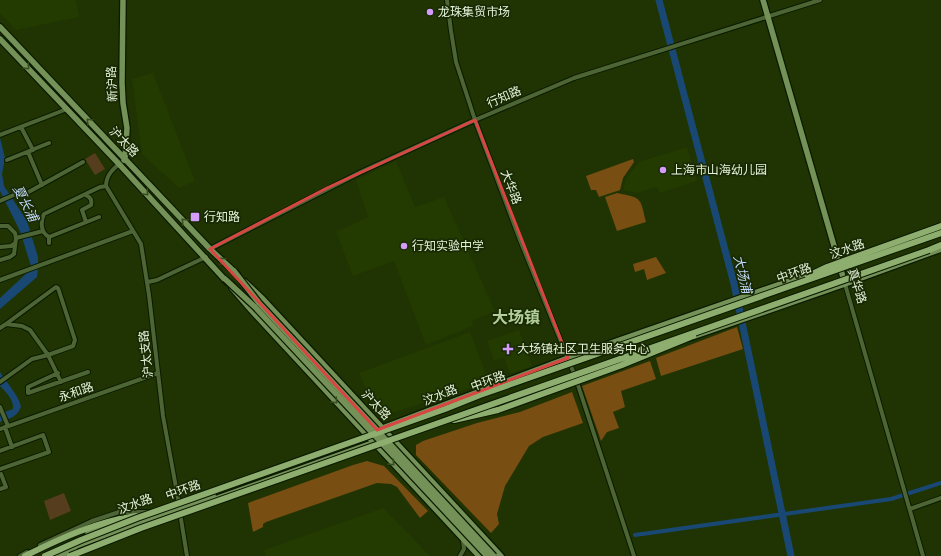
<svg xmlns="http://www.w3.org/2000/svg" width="941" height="556" viewBox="0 0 941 556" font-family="Figtree,'Noto Sans SC',sans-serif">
<rect width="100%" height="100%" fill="#1f3402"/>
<path fill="#233b00" d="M0,0h76l3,17 -63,13 -16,-17z
M153,73l42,108 -16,7 -37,-34 -10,-75z
M687,147l10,34 -37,12 -3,-6 -20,6 -14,-3 3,-12 13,-16z
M396,161l19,46 29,-10 51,114 -23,10 1,5 -47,19 -32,-84 -41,15 -17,-44 32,-15 -12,-37z
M519,330l13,36 -22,8 -6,-17 -10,4 -7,-20z
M470,332l19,50 -100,32 -16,-7 -14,-34z
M383,508l47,48h-165l-1,-6z"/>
<path fill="#563d1e" d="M95,153l10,16 -10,6 -10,-16z
M64,493l7,18 -21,9 -6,-19z"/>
<path fill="#784e12" d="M633,159l1,3 -11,16 -3,12 -21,7 -3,-7h-5l-5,-14z
M617,193c26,5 23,5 29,29l-29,9 -12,-34z
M656,257l10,16 -19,7 -3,-11 -9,3 -2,-8z
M737,327l6,22 -82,27 -5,-18z
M650,361l6,18 -35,12 4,16 -12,5 6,16 -12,4 -6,9 -19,-55z
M572,392l11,31 -40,14 -14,9 -24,40 -8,28 2,10 -8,9 -75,-78v-10l7,-4 54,-18 43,-11z
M367,461l17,5 44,45 -8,7 -23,-31 -6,-3 -14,-1 -111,39 -3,2v3l-10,5 -5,-29 105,-38z"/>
<path fill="#194874" d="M0,138l5,20 -3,16 2,12 23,35 11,36v11l-1,9 -37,32v-11l29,-27 2,-5 -11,-35 -20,-40z
M0,372c6,10 17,21 21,34 -3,11 -11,12 -21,16v-8l13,-5c1,-9 -7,-17 -13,-23z"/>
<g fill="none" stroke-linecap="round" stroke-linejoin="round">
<path stroke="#194874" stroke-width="4" d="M635,535l256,-36 50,-16"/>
<path stroke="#194874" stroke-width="7" d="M659,0l75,284 57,272"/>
<defs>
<path id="minor" d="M447,0l4,31 5,31 19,58 45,120 55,136 59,180
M21,127l12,23 -5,2 14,33
M0,135l67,-26
M7,160l42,-17
M119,164c-7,6 -13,12 -13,22l35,58 8,51 14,121 16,88
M86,195c5,3 6,5 5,10l-9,5 4,12
M0,201l16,-7h9l58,-32
M99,217l-50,20c-8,-4 -9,-15 -5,-23l56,-27 6,-1
M0,226h8l7,7 1,5 27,-7
M49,237v6
M0,247l11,-1 3,-2
M210,249l151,-77 114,-52 99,-42 246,-78
M0,260l10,-3 4,-3 2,-16
M0,280l133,-49
M148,282l9,-2 49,-23
M845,284l78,272
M6,324l50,-37 2,1 17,52 -2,6 -25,9 13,27
M0,328l6,-4 16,2 8,4 18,25 -16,4 -32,23
M58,373l-30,14v6l60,-21
M0,407l8,19
M5,427l7,20
M0,429l158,-56
M0,451l43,-16 6,17 -49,17
M0,489l6,-2 -5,-13
M910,509l31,-11
M180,513l7,43
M40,545l52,-24 27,-9h28
M20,556l7,-4
M460,556l4,-7 -1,-9"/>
<path id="major" d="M123,0l-1,83 1,20 4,25 -2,31 -1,1
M763,0l82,284
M0,27l210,222 27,25
M0,39l119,125 108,118
M920,236l21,-6
M245,282l18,17 238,257
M232,288l19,22 228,246
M689,338l156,-54 96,-35
M385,427l183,-69 244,-85
M170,515l205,-73
M88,534l33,-13
M52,556l8,-4 153,-57
M62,556l14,-5"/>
<path id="highway" d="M929,250l12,-5
M454,420l44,-10
M25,556c36,-18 71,-34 111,-40"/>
</defs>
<use href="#minor" stroke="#0b1a00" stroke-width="6"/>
<use href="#major" stroke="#0b1a00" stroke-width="8"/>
<use href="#highway" stroke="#0b1a00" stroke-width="8"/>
<use href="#minor" stroke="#4d6535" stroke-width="4"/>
<use href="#major" stroke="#749158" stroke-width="5.5"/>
<use href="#highway" stroke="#8eae6f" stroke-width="6"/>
<defs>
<path id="major-bridge" d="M234,271l25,32 235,253
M225,279l30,28 232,249"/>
<path id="highway-bridge" d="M808,276l19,-9 114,-41
M498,410l124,-45 71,-29
M45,556l36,-16 56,-22 308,-109 35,-14 461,-162
M70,556l71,-28 788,-278"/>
</defs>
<use href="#major-bridge" stroke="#0b1a00" stroke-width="8" stroke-linecap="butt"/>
<use href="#highway-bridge" stroke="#0b1a00" stroke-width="8" stroke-linecap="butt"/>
<use href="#major-bridge" stroke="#749158" stroke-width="5.5"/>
<use href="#highway-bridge" stroke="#8eae6f" stroke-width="6"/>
</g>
<defs><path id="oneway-chevron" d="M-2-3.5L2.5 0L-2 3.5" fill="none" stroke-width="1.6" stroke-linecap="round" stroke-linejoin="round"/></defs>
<g stroke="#384d21">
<use href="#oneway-chevron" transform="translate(27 67) rotate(46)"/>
<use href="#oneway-chevron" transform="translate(89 121) rotate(-134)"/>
<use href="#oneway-chevron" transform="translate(146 193) rotate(47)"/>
<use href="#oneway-chevron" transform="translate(184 221) rotate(-133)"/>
<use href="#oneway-chevron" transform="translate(222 260) rotate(-137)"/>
<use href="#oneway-chevron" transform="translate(335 401) rotate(47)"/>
<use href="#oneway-chevron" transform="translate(392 463) rotate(47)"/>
</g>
<path fill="none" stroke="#d84642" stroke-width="3" stroke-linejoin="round" d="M475,120l93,238 -191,72 -167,-181 117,-61z"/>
<g fill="#d49cfb" stroke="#182904" stroke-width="1.5">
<circle cx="430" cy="12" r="4"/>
<circle cx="663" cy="170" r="4"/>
<rect x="190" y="212" width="10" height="10" rx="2"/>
<circle cx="404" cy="246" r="4"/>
<path d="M506 343h4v4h4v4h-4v4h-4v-4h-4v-4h4z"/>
</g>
<g text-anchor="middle" stroke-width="3.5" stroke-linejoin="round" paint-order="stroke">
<g font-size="12" fill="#e4f3d8" stroke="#182904" text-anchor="start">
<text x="438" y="16">龙珠集贸市场</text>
<text x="671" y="174">上海市山海幼儿园</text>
<text x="204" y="221">行知路</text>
<text x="412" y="250">行知实验中学</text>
<text x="517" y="353">大场镇社区卫生服务中心</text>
</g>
<g font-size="12" fill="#e4f3d8" stroke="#182904">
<text transform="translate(112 84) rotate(-92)" y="4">新沪路</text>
<text transform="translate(504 97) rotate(-23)" y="4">行知路</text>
<text transform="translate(124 142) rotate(46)" y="4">沪太路</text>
<text transform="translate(511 187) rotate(69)" y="4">大华路</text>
<text transform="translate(847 249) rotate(-19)" y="4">汶水路</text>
<text transform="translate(794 273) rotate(-19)" y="4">中环路</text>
<text transform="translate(857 286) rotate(73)" y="4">真华路</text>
<text transform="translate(146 354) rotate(-96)" y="4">沪太支路</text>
<text transform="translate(488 381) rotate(-20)" y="4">中环路</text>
<text transform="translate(76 392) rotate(-19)" y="4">永和路</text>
<text transform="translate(440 395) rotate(-21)" y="4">汶水路</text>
<text transform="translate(376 405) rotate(47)" y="4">沪太路</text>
<text transform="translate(183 490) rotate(-19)" y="4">中环路</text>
<text transform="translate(135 504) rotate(-20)" y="4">汶水路</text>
</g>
<g font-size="13" font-style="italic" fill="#bdd7f3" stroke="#182904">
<text transform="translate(26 203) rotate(63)" y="5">夏长浦</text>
<text transform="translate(743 274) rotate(76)" y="5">大场浦</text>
</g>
<g font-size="16" font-weight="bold" fill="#b2cd99" stroke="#182904">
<text x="516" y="323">大场镇</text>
</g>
</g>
</svg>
